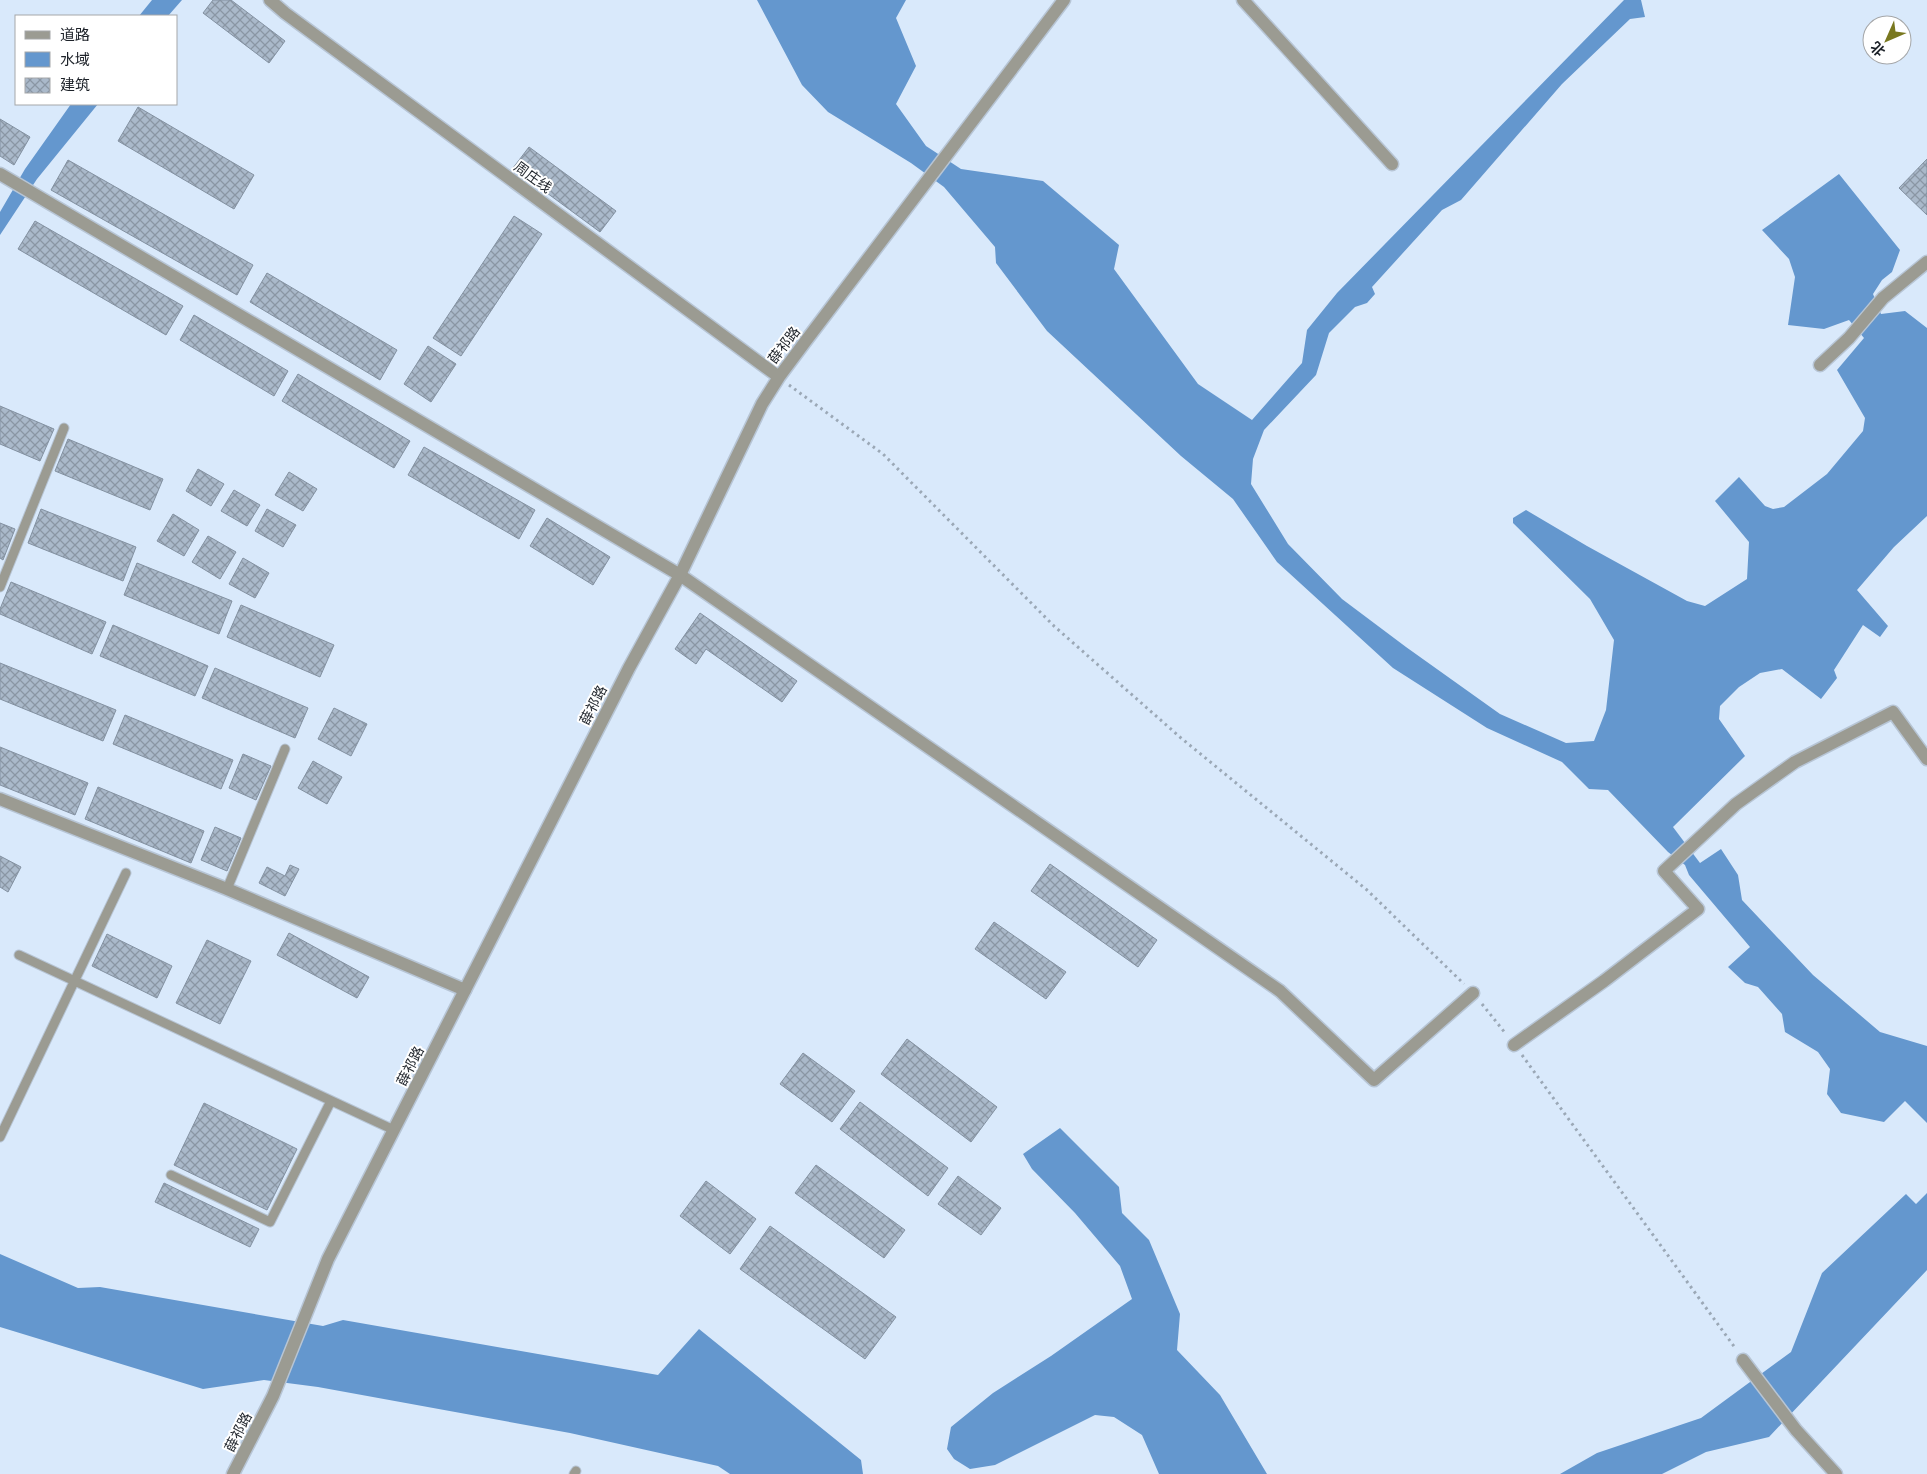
<svg xmlns="http://www.w3.org/2000/svg" width="1927" height="1474" viewBox="0 0 1927 1474" font-family="Arial,'Noto Sans SC',sans-serif">
<defs>
<pattern id="building-cross-hatch" width="8" height="8" patternUnits="userSpaceOnUse" patternTransform="scale(1.25)"><rect width="8" height="8" fill="#aab9ca"/><path d="M0 0l8 8M0 8l8-8" fill="none" stroke="#8a96a4"/></pattern>
</defs>
<rect width="100%" height="100%" fill="#d9e9fb"/>
<path fill="#6497ce" d="M152,0h30l-14,16h-29z
M757,0h149l-10,18 20,48 -20,38 30,42 35,23 82,12 76,64 -5,24 84,115 54,36 50,-57 5,-33 30,-37 287,-293h17l4,17 -15,2 -68,65 -101,116 -19,10 -70,77 3,7 -8,9 -12,4 -26,26 -13,42 -52,55 -11,29 -2,25 37,60 54,55 64,48 94,67 66,29 28,-2 12,-31 8,-70 -24,-41 -77,-76v-5l13,-8 61,36 100,55 18,5 42,-27 2,-37 -34,-41 24,-24 26,29 8,3 11,-2 43,-33 36,-43 2,-13 -28,-48 27,-32 -15,-18 -25,9 -36,-4 7,-48 -6,-18 -27,-29 77,-56 61,76 -8,22 -10,8 -9,14 8,20 24,-3 22,17v188l-33,31 -37,43 31,36 -8,11 -17,-12 -29,45 3,8 -16,21 -39,-30 -22,4 -21,14 -19,19 -1,13 26,37 -72,71 27,36 21,-14 17,26 4,25 71,75 67,57 47,14v77l-22,-22 -21,21 -43,-9 -14,-19 3,-25 -12,-17 -33,-20 -3,-18 -24,-27 -13,-4 -17,-16 22,-20 -61,-72 -4,-10 -17,-13 -60,-62 -19,-1 -27,-27 -75,-34 -94,-60 -116,-106 -44,-63 -52,-43 -134,-125 -51,-68 -1,-16 -51,-60 -33,-24 -83,-51 -26,-27z
M71,104h27l-61,75 -37,56v-23l25,-43z
M1060,1128l59,59 3,26 27,27 31,74 -3,36 43,45 47,79h-108l-17,-39 -28,-18 -19,-2 -100,50 -25,4 -16,-10 -7,-10 4,-22 42,-34 58,-37 81,-57 -12,-33 -45,-53 -43,-44 -9,-15z
M1927,1193v77l-158,167 -63,15 -44,22h-102l37,-21 104,-35 90,-66 31,-79 84,-79 10,10z
M0,1254l78,34 22,-1 223,39 20,-6 315,55 41,-46 162,131 2,14h-133l-12,-8 -148,-33 -252,-46 -54,-7 -61,9 -203,-62z"/>
<path fill="url(#building-cross-hatch)" stroke="#8391a1" d="M213,0h18l54,41 -16,22 -66,-50z
M138,107l116,68 -20,34 -116,-68z
M0,119l30,18 -16,28 -14,-9z
M529,147l87,64 -16,21 -87,-64z
M1927,159v56l-28,-27z
M68,160l185,105 -16,30 -186,-105z
M514,216l28,18 -81,122 -28,-18z
M35,221l148,85 -17,29 -148,-86z
M267,273l130,77 -17,30 -130,-78z
M194,315l94,56 -14,25 -94,-56z
M428,346l28,18 -25,38 -27,-18z
M298,374l112,67 -16,27 -112,-67z
M0,406l54,23 -14,32 -40,-17z
M68,439l95,40 -13,31 -95,-39z
M424,447l111,63 -16,29 -111,-64z
M198,469l26,15 -13,22 -25,-15z
M289,472l28,17 -14,22 -28,-16z
M234,490l26,15 -13,21 -26,-15z
M41,509l95,38 -13,34 -95,-38z
M267,509l29,16 -13,22 -28,-16z
M173,514l26,16 -15,26 -27,-15z
M547,518l63,39 -17,28 -63,-39z
M0,523l15,6 -12,31 -3,-2z
M208,536l28,16 -16,27 -28,-17z
M243,558l26,15 -14,25 -26,-14z
M137,563l95,38 -13,33 -95,-39z
M11,582l95,40 -14,32 -92,-40v-5z
M241,605l93,40 -14,32 -93,-40z
M700,613l97,68 -15,21 -76,-53 -10,15 -21,-15z
M113,625l95,41 -13,30 -95,-40z
M0,663l116,47 -13,31 -103,-42z
M215,668l93,40 -13,30 -93,-40z
M334,708l33,16 -16,32 -33,-17z
M125,715l108,45 -12,29 -108,-45z
M0,747l88,36 -13,32 -75,-30z
M243,754l28,12 -15,34 -27,-12z
M313,761l29,16 -15,27 -29,-16z
M98,787l106,44 -13,32 -106,-44z
M215,827l26,11 -14,33 -26,-11z
M0,856l21,11 -13,25 -8,-5z
M1050,864l107,76 -19,27 -107,-76z
M290,865l9,4 -14,27 -26,-13 8,-16 18,9z
M994,922l72,50 -20,27 -71,-50z
M289,933l80,44 -12,21 -80,-43z
M107,934l65,32 -15,32 -65,-32z
M207,940l44,21 -31,63 -44,-21z
M907,1039l90,68 -26,35 -90,-68z
M803,1053l52,38 -23,31 -52,-38z
M860,1102l88,66 -20,28 -88,-67z
M204,1103l93,46 -30,61 -93,-45z
M816,1165l89,65 -21,28 -89,-65z
M958,1176l43,32 -20,27 -43,-31z
M706,1181l50,38 -26,35 -50,-38z
M164,1183l95,46 -9,18 -95,-45z
M770,1226l126,91 -31,42 -125,-90z"/>
<g fill="none" stroke-linecap="round" stroke-linejoin="round">
<defs>
<path id="service" d="M0,587l64,-159
M227,889l58,-140
M19,955l375,175
M0,1137l126,-264
M171,1175l99,47 61,-121
M574,1474l2,-3"/>
<path id="minor" d="M1243,0l149,164
M1820,365l29,-27 34,-40 44,-36
M680,575l600,416 94,89 99,-87
M0,799l227,90 238,101
M1514,1045l90,-64 94,-72 -34,-38 72,-67 59,-42 98,-50 34,47
M1743,1360l53,70 40,44"/>
<path id="tertiary" d="M270,0l15,13 494,364
M0,174l680,401
M233,1474l40,-78 55,-137 301,-591 51,-93 82,-171 17,-27 26,-35 259,-342"/>
</defs>
<use href="#service" stroke="#b7c5d5" stroke-width="11"/>
<use href="#minor" stroke="#b7c5d5" stroke-width="15"/>
<use href="#tertiary" stroke="#b7c5d5" stroke-width="15"/>
<path stroke="#9ba8b6" stroke-width="3" stroke-dasharray="2.5 4" stroke-linecap="butt" d="M789,385l94,69 171,172 127,112 186,152 97,94
M1482,1004l24,30
M1522,1055l214,294"/>
<use href="#service" stroke="#9b9b92" stroke-width="9"/>
<use href="#minor" stroke="#9b9b92" stroke-width="12"/>
<use href="#tertiary" stroke="#9b9b92" stroke-width="12"/>
</g>
<g text-anchor="middle" stroke-width="4" stroke-linejoin="round" paint-order="stroke">
<g font-size="14" fill="#1d2229" stroke="#fff">
<text transform="translate(533 177) rotate(36)" y="5">周庄线</text>
<text transform="translate(784 345) rotate(-53)" y="5">薛祁路</text>
<text transform="translate(593 705) rotate(-63)" y="5">薛祁路</text>
<text transform="translate(410 1066) rotate(-63)" y="5">薛祁路</text>
<text transform="translate(238 1432) rotate(-63)" y="5">薛祁路</text>
</g>
</g>
<rect x="15" y="15" width="162" height="90" fill="#ffffff" stroke="#a5a7a9"/>
<rect x="25" y="31" width="25" height="8" fill="#9b9b92" stroke="#a5a7a9"/>
<text x="60" y="40" font-size="15" fill="#1d2229">道路</text>
<rect x="25" y="52" width="25" height="15" fill="#6497ce" stroke="#a5a7a9"/>
<text x="60" y="65" font-size="15" fill="#1d2229">水域</text>
<rect x="25" y="78" width="25" height="15" fill="url(#building-cross-hatch)" stroke="#a5a7a9"/>
<text x="60" y="90" font-size="15" fill="#1d2229">建筑</text>
<g transform="translate(1887 40) rotate(225)"><circle r="24" fill="#ffffff" stroke="#a5a7a9"/>
<path d="M0-4L9 19L0 12L-9 19Z" fill="#79781f"/>
<text y="-8" font-size="14" font-weight="bold" text-anchor="middle" fill="#1d2229">北</text>
</g>
</svg>
